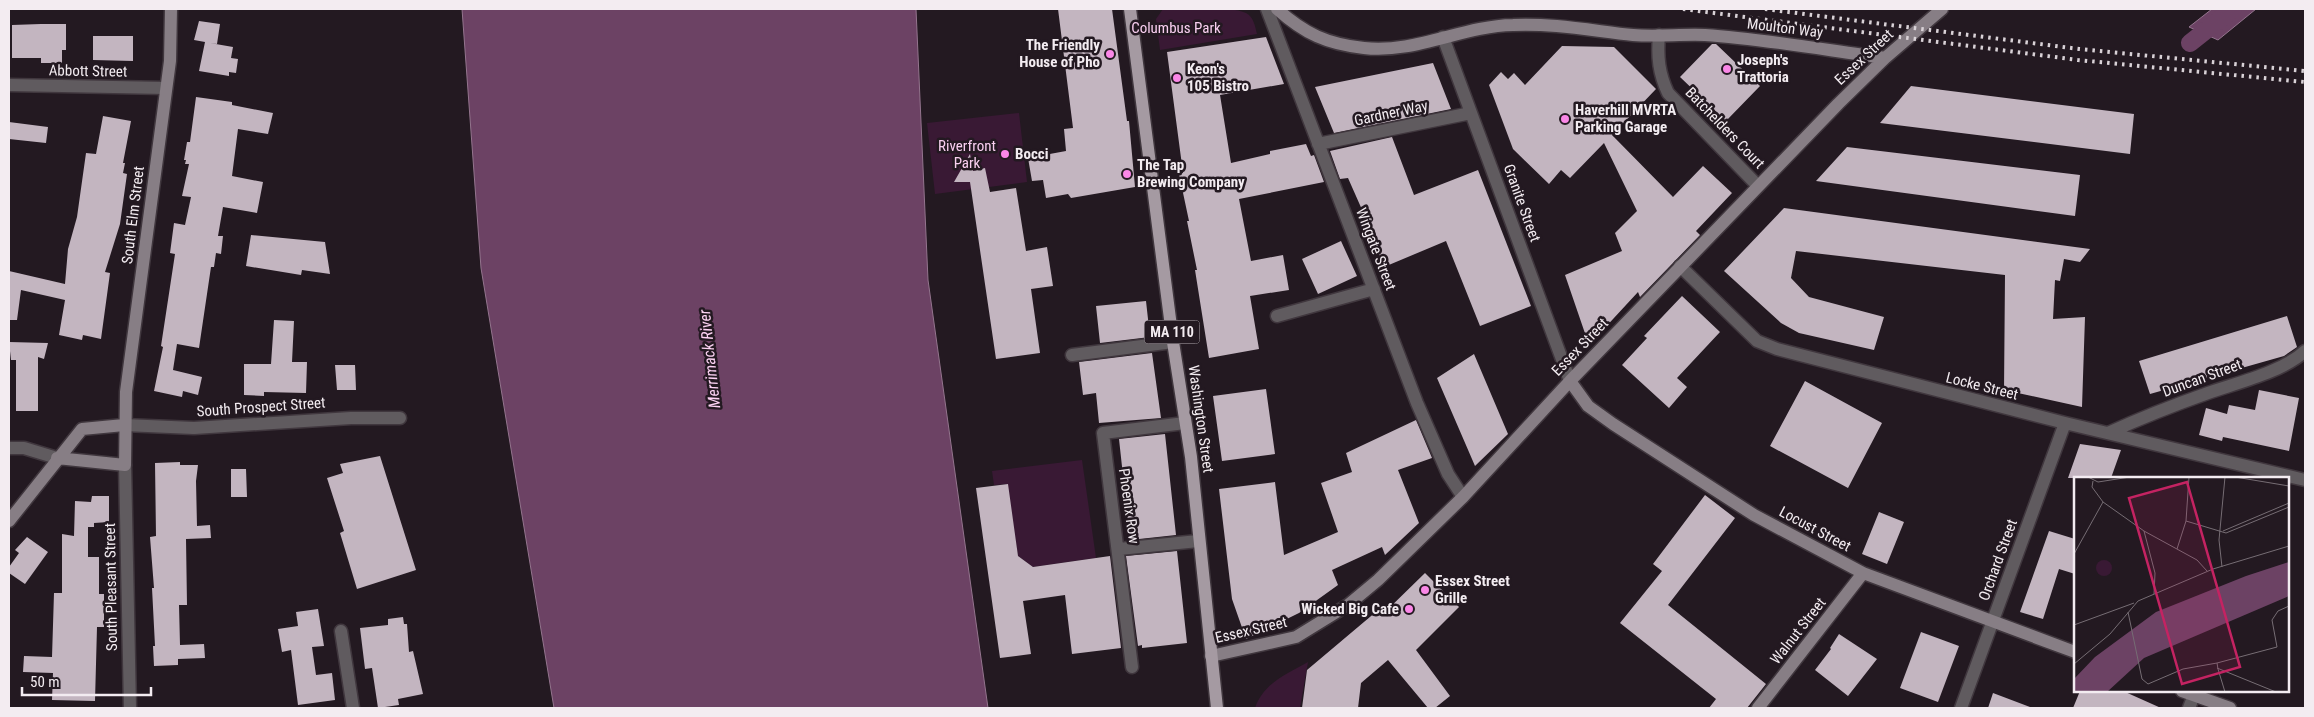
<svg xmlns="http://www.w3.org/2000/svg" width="2314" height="717" viewBox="0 0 2314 717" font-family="'Roboto Condensed',sans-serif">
<rect width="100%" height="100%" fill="#231921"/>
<path fill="#391934" d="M1163,9c20,0 66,-4 83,4 8,4 9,14 11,21l-97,16 -4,-31z
M1019,113l8,69 -92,12 -8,-71z
M1082,460l14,98 -63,9 -15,-11 -11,-72 -13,1 -2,-14z
M1308,662l-8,46h-45c9,-25 30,-33 53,-46z"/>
<path fill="#6c4264" stroke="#94758e" d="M462,9h454l12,271 60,428h-434l-73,-440z
M2212,9h44l-38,31 -29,-13z"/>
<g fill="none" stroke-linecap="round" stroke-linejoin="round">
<path stroke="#6c4264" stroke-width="18" d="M2190,43l43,-34"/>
</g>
<path fill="#c3b5c0" d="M1058,9h54l15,112h2l6,66 -64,11 -3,-4 -22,4 -3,-18 -11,1 -4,-23 38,-7 -2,-22 9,-1z
M199,21l21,3 -3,20 -7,-1 23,4 -2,11 7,1 -2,14 -7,-1v4l-30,-5 6,-29 -11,-2z
M41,24h25v26h-4v13h-21v-5h-29v-33z
M93,36h40v25l-40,-1z
M1266,37l18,47 -64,11 11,68 39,-9v-3l36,-7 5,12 3,-1 10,27 -85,17 12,62 32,-6 6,35 -39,6 9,53 -50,9 -14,-88h2l-10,-49h2l-10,-47 4,-1 -16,-121z
M1712,44h4l44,42 -34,35 -46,-44z
M1562,46l52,1 42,42 -44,46 61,62 30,-31 29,27 -36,38 4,4 -60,62 -2,-5 -49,53 -24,-70 57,-24 -7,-18 22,-22 -33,-68 -34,35 -9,-8 -12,14 -36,-35 -24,-64 12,-13 7,7 6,-6 11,12z
M1433,63l18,46 -117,24 -19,-46z
M1911,86l223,28 -4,40 -250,-31z
M196,97l36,5v3l41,8 -5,21 -30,-5 -6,47 31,6 -6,31 -34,-6 -5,29h5l-2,18 -5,-1 -2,14h-3l-12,81 -22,-4 -4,26 29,7 -4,18 -15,-4 -1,6 -28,-6 9,-44 -2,-1 14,-92 -5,-1 4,-30 11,2 6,-28 -9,-1 7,-32h-4l1,-4h-2l3,-18h3z
M103,116l28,5 -8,42h2l-2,10 4,1 -7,50 -15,48 5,1 -9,66 -18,-4 -1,5 -23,-5 6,-35 -44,-10 -4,30h-8v-49l56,13 3,-35 9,-32 9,-64 10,1z
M9,122l39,5 -2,16 -37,-4z
M1392,137l22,58 64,-25 53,136 -51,20 -34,-85 -62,26 -15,-36 2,-1 -23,-52 -8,1 -10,-28z
M1847,147l233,28 -5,41 -259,-35z
M970,154l3,17 12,-3 5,24 26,-4 10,63 21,-4 6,39 -22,3 9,64 -44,6 -26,-177h-16z
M1784,208l306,41 -10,13 -16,-3 -4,22 -5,-1 -2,39 32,-2 -3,90 -78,-17 1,-115 -209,-24 -5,27 18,19 75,20 -10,33 -75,-17 -18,-10 -57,-52z
M251,235l74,7 5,32 -28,-4 -1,5 -55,-9z
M1341,241l16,35 -39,18 -16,-35z
M1682,296l38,36 -43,46 10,9 -18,21 -47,-43 25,-27 -3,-2z
M1146,301l4,36 -50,6 -4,-37z
M2287,316l10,31 -13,9 -134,38 -11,-33z
M274,320l20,1 -2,41h15l-1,31 -42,-1v4l-20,-1v-31h27z
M9,342l39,1 -4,16 -6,-2v54h-22v-51h-5z
M1152,353l9,65 -62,5 -3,-30 -13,2 -4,-33z
M1474,354l34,80 -33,32 -38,-88z
M335,365h20l1,25h-19z
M1805,381l77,42 -34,65 -78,-42z
M1266,389l9,65 -53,7 -9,-65z
M2259,390l40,8 -10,53 -66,-14 -1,4 -23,-6 7,-27 21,6 2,-9 26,5z
M1416,420l16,38 -34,12 21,53 -34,32 -3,-8 -50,23 6,15 -39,28 -53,26 -14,-40 -13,-110 56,-7 9,73 54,-23 -17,-49 31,-11 -6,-19z
M1165,434l11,101 -46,5 -11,-101z
M2080,444l41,6 -10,28h-43z
M380,456l36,114 -59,19 -17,-56 4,-2 -17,-53 16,-5 -3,-9z
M180,462v3h18l-2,16 1,45 13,-1 1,13 -25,1 1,66h-8l1,40 24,-1 1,14 -27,1v6l-24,1 -1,-20h2l-3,-58h2l-4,-51 6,-1 -1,-73z
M231,469h15l1,28h-16z
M1008,484l10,72 15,11 77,-11 11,92 -49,6 -7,-59 -42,6 8,53 -31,4 -24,-170z
M1705,495l30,23 -67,87 98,79 -19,24h-38l7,-9 -96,-76 42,-52 -9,-7z
M92,496h17v26l-15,1v4h-6v30h11v37h5v33h-7l-2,74 -43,-1 1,-27 -30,-1 1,-16 28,1 2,-64h8v-59l12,2 1,-35 16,1z
M1879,512l25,10 -17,42 -25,-10z
M2049,531l26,8v35l-16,-5 -16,50 -23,-7z
M27,537l21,15 -23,32 -16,-11v-6l10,-14 -4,-3z
M1177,551l10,92 -45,5v-3l-4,1 -12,-90z
M1425,573l34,34 -43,43 34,46 -15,12h-7l-40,-48 -27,23 -3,25h-56l5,-38 70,-59 4,5z
M318,609l6,37 -12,1 4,28 16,-2 3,27 -37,5 -7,-55 -9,2 -4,-23 20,-3 -2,-14z
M403,617l1,7h3l2,28 4,-1 10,43 -25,5 1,6 -21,3 -6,-40 -7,1 -5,-41 28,-3v-6z
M1921,632l38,14 -21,56 -38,-14z
M1839,634l38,25 -29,37 -33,-26 16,-21 -1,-1z
M2080,691h43l38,17h-88z
M1993,693l37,14 -1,1h-41z"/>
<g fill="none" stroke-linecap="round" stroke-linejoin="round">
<defs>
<path id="minor" d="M1267,9l150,394 31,71 15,23
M1659,35c-2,22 0,39 9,58l90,93
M1443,37l127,344
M9,85l157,3
M1318,144l153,-31
M1680,266l77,75 20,8 288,74 240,57
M1277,316l97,-27
M1072,355l101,-13
M124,425l70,3 157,-10h49
M2108,433c33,-15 66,-28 100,-40 28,-10 75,-21 97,-42
M1119,549l79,-8
M341,631l12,77
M1132,667l-29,-234 82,-10
M1961,708l104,-285
M2189,708l5,-13"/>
<path id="tertiary" d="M9,448h15l33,10
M125,465l5,243"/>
<path id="secondary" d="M1277,9c28,25 50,35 87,39 50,6 99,-22 149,-23 40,-2 81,6 120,10 24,2 48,-1 72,0 60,4 120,15 180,23
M1570,381l18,25 25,18 141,91 109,58 212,79
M57,458l68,7 1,-73 44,-331 1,-52
M9,521l73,-92 42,-4
M1211,656l85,-19 52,-32 30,-25 85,-83 107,-116 268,-277 47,-46 57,-49
M2182,691l48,17
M1758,708l105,-135"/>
<path id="primary" d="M1130,9l43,333 18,115 26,251"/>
</defs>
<use href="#minor" stroke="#40373e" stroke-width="15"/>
<use href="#tertiary" stroke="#40373e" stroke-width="15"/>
<use href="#secondary" stroke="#40373e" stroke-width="15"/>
<use href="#primary" stroke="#40373e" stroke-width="15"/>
<use href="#minor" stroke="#605b5f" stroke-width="12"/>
<use href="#tertiary" stroke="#605b5f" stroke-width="12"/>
<use href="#secondary" stroke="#877e85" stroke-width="12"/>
<use href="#primary" stroke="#a59aa2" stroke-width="12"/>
<path stroke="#d9d2d7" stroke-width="4" stroke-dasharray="2.5 5" stroke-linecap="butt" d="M1683,9l395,51 227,22
M1765,9l314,40 226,22"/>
</g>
<g fill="#fa87e7" stroke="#231921" stroke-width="2">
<circle cx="1110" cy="54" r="5"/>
<circle cx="1727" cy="69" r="5"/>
<circle cx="1177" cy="78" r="5"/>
<circle cx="1565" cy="119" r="5"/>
<circle cx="1005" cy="154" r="5"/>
<circle cx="1127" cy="174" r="5"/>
<circle cx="1425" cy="590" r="5"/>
<circle cx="1409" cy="609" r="5"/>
</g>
<g text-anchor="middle" stroke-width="5" stroke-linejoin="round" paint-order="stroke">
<rect fill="#231921" stroke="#b5adb3" stroke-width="1" x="1144.5" y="320.5" width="55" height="23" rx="4"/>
<g font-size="14" font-weight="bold" fill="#f3ecf1">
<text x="1172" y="337">MA 110</text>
</g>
<g font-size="15" fill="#f9cff0" stroke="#231921">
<text x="1176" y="33">Columbus Park</text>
<text x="967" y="151">Riverfront<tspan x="967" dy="17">Park</tspan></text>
</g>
<g font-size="15" fill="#f3ecf1" stroke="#231921">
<text transform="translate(1785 28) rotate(7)" y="5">Moulton Way</text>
<text transform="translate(1864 57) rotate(-43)" y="5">Essex Street</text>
<text transform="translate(88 71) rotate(1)" y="5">Abbott Street</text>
<text transform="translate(1391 113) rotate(-12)" y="5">Gardner Way</text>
<text transform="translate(1725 128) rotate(46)" y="5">Batchelders Court</text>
<text transform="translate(1522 203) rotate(70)" y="5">Granite Street</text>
<text transform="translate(133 215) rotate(-83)" y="5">South Elm Street</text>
<text transform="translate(1376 249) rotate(69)" y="5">Wingate Street</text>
<text transform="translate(1580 347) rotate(-46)" y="5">Essex Street</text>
<text transform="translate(2202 378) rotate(-20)" y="5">Duncan Street</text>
<text transform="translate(1982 386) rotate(14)" y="5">Locke Street</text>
<text transform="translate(261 407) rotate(-4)" y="5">South Prospect Street</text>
<text transform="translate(1201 419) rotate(82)" y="5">Washington Street</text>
<text transform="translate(1129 506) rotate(82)" y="5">Phoenix Row</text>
<text transform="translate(1815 529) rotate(28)" y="5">Locust Street</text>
<text transform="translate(1998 560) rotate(-70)" y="5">Orchard Street</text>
<text transform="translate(111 587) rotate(-91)" y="5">South Pleasant Street</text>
<text transform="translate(1251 630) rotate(-13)" y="5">Essex Street</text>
<text transform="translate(1798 631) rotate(-52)" y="5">Walnut Street</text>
</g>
<g font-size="15" font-weight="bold" fill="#f3ecf1" stroke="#231921" text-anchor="start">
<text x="1100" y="50" text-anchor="end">The Friendly<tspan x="1100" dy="17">House of Pho</tspan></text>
<text x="1737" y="65">Joseph's<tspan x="1737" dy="17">Trattoria</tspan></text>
<text x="1187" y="74">Keon's<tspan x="1187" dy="17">105 Bistro</tspan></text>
<text x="1575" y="115">Haverhill MVRTA<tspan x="1575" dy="17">Parking Garage</tspan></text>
<text x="1015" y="159">Bocci</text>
<text x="1137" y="170">The Tap<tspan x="1137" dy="17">Brewing Company</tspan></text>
<text x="1435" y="586">Essex Street<tspan x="1435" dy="17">Grille</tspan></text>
<text x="1399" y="614" text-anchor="end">Wicked Big Cafe</text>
</g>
<g font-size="16" font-style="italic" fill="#fcd2f3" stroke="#231921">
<text transform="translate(709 359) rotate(-96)" y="6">Merrimack River</text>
</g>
</g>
<g transform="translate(2074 477)">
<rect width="215" height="215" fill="#231921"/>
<path d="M22 91a8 8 0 1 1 16 0a8 8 0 1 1-16 0Z" fill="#391934"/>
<path d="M215,85v34l-145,62 -37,34h-33v-13l21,-22 61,-45 90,-36z" fill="#6c4264"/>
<path fill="none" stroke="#766d74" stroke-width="1" d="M14,0l10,5 32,-5M161,0l54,9M19,4l-1,6 11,15 41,29 53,29 10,11M112,44l40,12 63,-26M70,54l11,42 -1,21M149,54l66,-28M103,72l9,-28 3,-44M0,77l29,-52M148,90l-3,-27 6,-63M54,135l14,67 6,5 35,-15 34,-6 1,6M0,148l60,-22M143,186l60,-16 -5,-27 6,-9 11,-5M0,187l36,-30 28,-33 75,-32 76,-23M143,191l59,24M144,192l7,23"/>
<path fill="#c42362" fill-opacity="0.15" stroke="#c42362" stroke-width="2.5" d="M113,5l53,185 -58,17 -53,-186z"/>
<rect width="215" height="215" fill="none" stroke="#f3ecf1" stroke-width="2.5"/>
</g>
<rect width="2314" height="717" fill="none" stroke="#f3ecf1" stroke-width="20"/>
<path d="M22 687v8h129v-8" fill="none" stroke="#f3ecf1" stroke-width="2.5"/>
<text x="30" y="687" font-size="15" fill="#f3ecf1" stroke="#231921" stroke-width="4" paint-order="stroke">50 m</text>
</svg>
